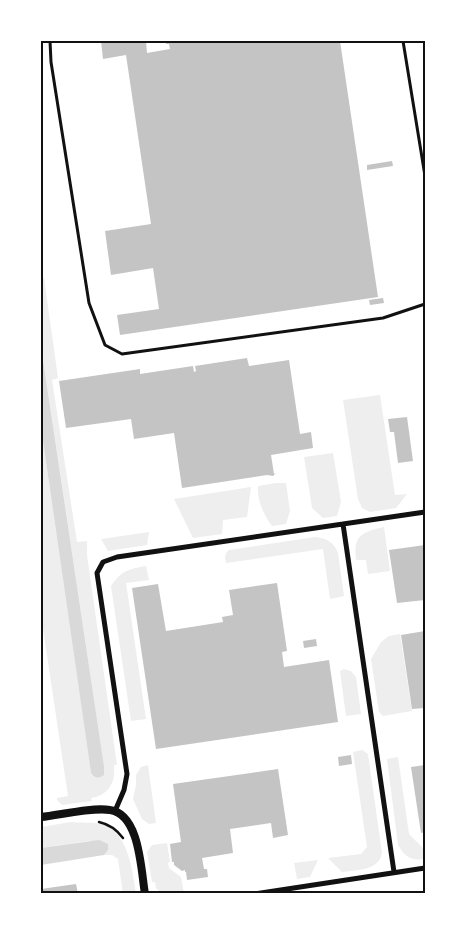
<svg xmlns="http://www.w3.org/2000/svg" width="466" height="935" viewBox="0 0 466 935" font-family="'PT Sans Narrow',sans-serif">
<rect width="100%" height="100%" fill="#fff"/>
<path fill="#eee" d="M44,278l14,100 -6,2 25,162 10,-1v14l30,210h-3c2,17 -5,30 -23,33l1,3 -30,4 -5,-5v-2l11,-2 -27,-181v-188l50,346 2,3 11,-10 -63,-421v-66z
M380,395l15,100 12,-1 -11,14 -26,4 -8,-4 -4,-9 -15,-99z
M333,453l8,49 -4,14 -14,2 -11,-10 -8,-51z
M276,483h10l4,28 -4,13 -14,2c-9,-12 -15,-26 -14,-40z
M251,487l-4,30 -24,3 -1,14 -29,4 -19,-39z
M384,527l6,44 -22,3 -2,-14h-10c-3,-25 6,-28 28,-33z
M149,532l-2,13 -39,6 -7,-12z
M315,537c11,1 19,5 23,16l6,43 -14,3 -7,-50 -97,14c-1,-6 -2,-9 3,-13z
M146,566l3,14 -23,3 20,136 -15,2 -20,-135c10,-15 18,-17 35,-20z
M400,634l12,77 -29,5 -4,-4 -8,-53 10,-17 8,-6z
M344,669l7,2 5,6 5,37 -15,2 -6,-45z
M362,750l6,4 14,99c-3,18 -26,17 -40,19l-14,-14 33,-4 6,-7 -14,-95z
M398,757l11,77 14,14 2,-1v12c-14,2 -20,-2 -27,-14l-11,-86z
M148,765l8,58 -7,1 -7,-5 -9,-20 3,-14v-10l5,-8z
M71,822c10,1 21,0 31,2 26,7 31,48 34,70h-13l-5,-35 -6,-4h-8l4,-5 -19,-9 -48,7v-21z
M167,843l3,19 -2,1 1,5 12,9 3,17h-22l-6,-6 -1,-6h-3l-5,-30 5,-7z
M318,860l-8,17 -13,2 -3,-16z"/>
<path fill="#d9d9d9" d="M41,346l63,420v9c-5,4 -10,3 -13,-2l-50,-346z
M99,840l9,4v6l-4,5 -63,10v-17z"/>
<path fill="#c4c4c4" d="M101,41h45l1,12 23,-4 -1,-5h-3v-3h174l38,256 -258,38 -3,-20 42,-6 -6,-41 -42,7 -6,-44 46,-7 -25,-169 -23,4z
M392,161l1,5 -26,4v-5z
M383,298l1,5 -14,2 -1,-5z
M247,358l2,8 40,-6 11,74 11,-2 2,16 -42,7 3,19 2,-1 -3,3 -6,-1 -85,13 -8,-55 -40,6 -3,-20 -65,9 -7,-47 81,-12v5l53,-8 1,6 2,-1 -1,-5z
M407,417l6,44 -15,2 -4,-31h-4l-2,-13z
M425,545v55l-28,3 -8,-53z
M277,583l10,68 -5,1 2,15 45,-7 9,62 -182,27 -24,-161 26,-4 8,47 57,-9 -1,-5 11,-2 -4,-25z
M425,631v77l-13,1 -11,-74z
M316,639l1,7 -13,2 -1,-7z
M351,755l1,9 -13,2 -1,-9z
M425,765v67l-4,1 -10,-66z
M278,769l10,66 -15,3 -2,-15 -41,6 3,24 -31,5 2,11h3l1,8 -21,3 -1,-8h-1v-2l-3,1 -8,-6v-3h-2l-2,-18 11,-2 -8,-58z
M76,884l2,10h-37v-5z"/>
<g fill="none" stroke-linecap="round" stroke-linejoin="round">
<path stroke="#111" stroke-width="2.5" d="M99,822c9,2 18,8 24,16"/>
<path stroke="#111" stroke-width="3" d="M50,41l1,21 38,241 16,42 17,9 261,-36 42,-14
M403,41l22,135"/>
<path stroke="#111" stroke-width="5" d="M343,524l51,348
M115,811l9,-21 3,-16 -30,-201 6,-11 14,-5 308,-45
M254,894l171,-26"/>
<path stroke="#111" stroke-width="8" d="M41,817c19,-2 51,-10 69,-7 30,4 31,61 35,84"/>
</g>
<rect width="466" height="935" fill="none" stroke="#ffffff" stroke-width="85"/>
<rect x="42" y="42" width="382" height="850" fill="none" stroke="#111" stroke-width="2"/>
</svg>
